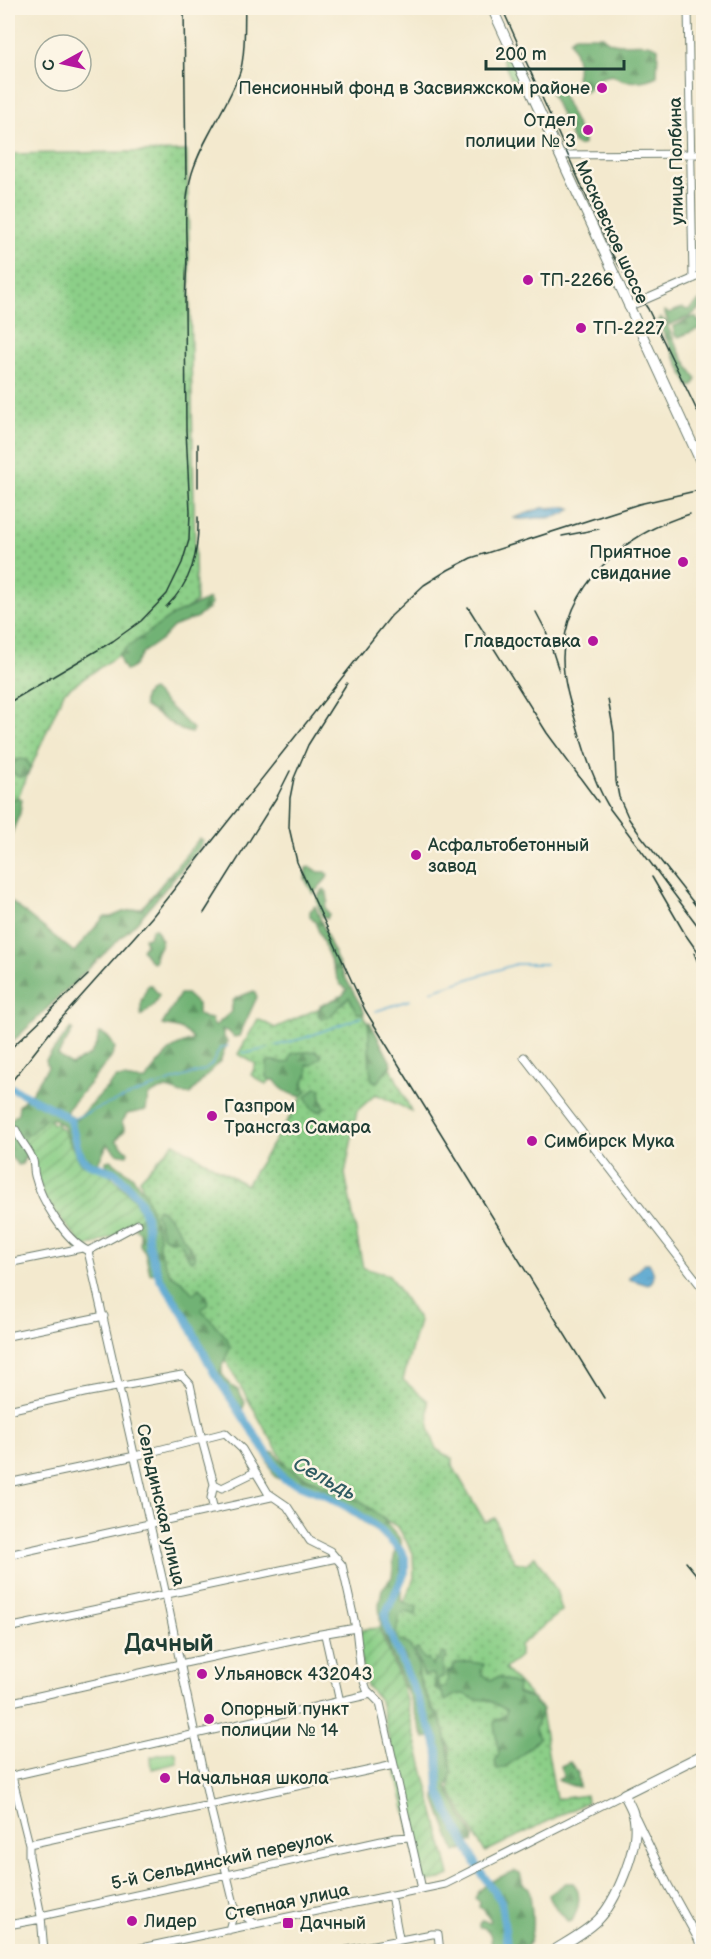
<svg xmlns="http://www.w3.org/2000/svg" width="711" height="1959" viewBox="0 0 711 1959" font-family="'Balsamiq Sans',sans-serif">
<defs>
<pattern id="grass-dots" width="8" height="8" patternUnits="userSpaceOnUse" patternTransform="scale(1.5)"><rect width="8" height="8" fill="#8ccf88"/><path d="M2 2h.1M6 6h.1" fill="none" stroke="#72a970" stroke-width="1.8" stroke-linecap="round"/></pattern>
<pattern id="forest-firs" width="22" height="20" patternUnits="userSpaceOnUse" patternTransform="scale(1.5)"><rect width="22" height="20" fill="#71b274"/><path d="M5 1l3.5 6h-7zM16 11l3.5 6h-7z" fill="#5c9260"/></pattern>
<pattern id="garden-furrows" width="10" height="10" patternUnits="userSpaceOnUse" patternTransform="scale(1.5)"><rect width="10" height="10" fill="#8ccf88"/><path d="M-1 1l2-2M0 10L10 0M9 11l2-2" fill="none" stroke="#72a970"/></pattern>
<pattern id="water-ripples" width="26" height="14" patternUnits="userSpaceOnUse" patternTransform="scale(1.5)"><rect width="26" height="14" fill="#56a6d0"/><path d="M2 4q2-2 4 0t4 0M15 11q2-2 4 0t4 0" fill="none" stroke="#4788aa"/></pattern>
</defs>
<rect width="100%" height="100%" fill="#fcf5e5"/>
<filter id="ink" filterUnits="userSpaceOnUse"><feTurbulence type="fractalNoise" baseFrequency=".0167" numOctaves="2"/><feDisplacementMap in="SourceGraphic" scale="12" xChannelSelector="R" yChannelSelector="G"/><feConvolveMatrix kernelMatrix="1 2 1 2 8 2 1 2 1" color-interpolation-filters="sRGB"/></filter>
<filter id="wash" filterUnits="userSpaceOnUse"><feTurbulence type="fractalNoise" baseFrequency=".008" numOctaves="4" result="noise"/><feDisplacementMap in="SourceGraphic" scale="24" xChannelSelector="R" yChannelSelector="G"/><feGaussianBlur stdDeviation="1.35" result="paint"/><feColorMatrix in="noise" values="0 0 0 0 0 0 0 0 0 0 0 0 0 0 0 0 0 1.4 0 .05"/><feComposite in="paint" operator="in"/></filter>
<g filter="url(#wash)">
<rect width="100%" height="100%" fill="#f3e9ce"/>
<path fill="url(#grass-dots)" stroke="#56865e" stroke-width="1.5" d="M503,41l20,46 -7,3 -20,-46z
M187,151l9,451 -132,90 -56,128v-666z
M351,994l30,52 30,65 -35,-17 -19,17 -12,63 18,94 26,7 30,46 -16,59 25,21 1,26 7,22 16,10v6l33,57 10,-4 7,20 13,24 11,2 9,-8 21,34 6,21 -42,34v11l-15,13 35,37 16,93 30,-4 1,7 -102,50 -35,-62v-42l-38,-86 -20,-30 22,-54 -1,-25 -15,-26 -63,-36 -48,-24 -90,-156 -33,-46 -24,-86 34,-36 72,42 56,-87 -31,-20 -4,7 -16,-10 5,-11 -18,-10 20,-35 17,9z"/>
<path fill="url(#forest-firs)" stroke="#487854" stroke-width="1.5" d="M575,36h28c10,16 38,1 55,12l-1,28c-12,6 -33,9 -45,-1 -5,1 -13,2 -18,6 -4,4 -2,7 -8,11l-10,-15c4,-13 -1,-25 -6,-37z
M557,83l27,58v3l-6,2 -4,-3 -25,-54v-2z
M703,298v8l-14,11 -20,8 -5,-14 5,2 13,-5 6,2z
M693,317h3l2,5 5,-4v9l-24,10 -4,-1 -2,-9z
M660,318l5,3 16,34 15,23v3l-4,6 -3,-1 -31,-64z
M209,599l2,5 -3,5 -12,9 -23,9 -11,12 -20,14 -7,12 -6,5h-4l-4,-7 -2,-9 6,-5 48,-34z
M152,690l41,39 -2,4 -10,-3 -37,-24c-1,-6 0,-14 8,-16z
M12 768a9 9 0 1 1 18 0a9 9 0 1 1-18 0Z
M8,796l4,4 6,-3 4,2 -2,14 -9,22 -3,-1z
M199,839l4,1 -5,10 -61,72 -129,124v-147l66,53 30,-35h7l12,-5 19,-4z
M310,867l8,5h8l2,3 -1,3 -14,16 -8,-15 1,-11z
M324,889l3,3 1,9 -3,6 4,7 -2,5 -4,-2c-5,-10 -10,-20 1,-28z
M315,906l26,64 23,41v3l-7,-1 -8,-16 -21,21h-7l-3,-4 2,-8 23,-11 4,-6 -7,-5 -25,-62 -5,-6v-5z
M155,928c14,21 0,15 0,33l-2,1 -5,-3 -6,-10 4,-5 -2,-6 5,-1 3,-8z
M148,985h3l8,10 -6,11 -12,10v-15z
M254,991l3,6 -18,39 -5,1 -6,-6 -6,-1 2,7 3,5 -6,18 -31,34c-12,2 -14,-4 -24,-5 -6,-1 -13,5 -18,7l-2,14 -19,4 -5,8 3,8 -9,10 12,12 -1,3 -11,-2 -8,-9 -10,19 2,12 -19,-5 -17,-43 -10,-8h-8l-17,18 -2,17 -5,10 -4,1 -10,-11v-31l10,-10 1,-8 13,-13 16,-25 -2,-7 25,-32 2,2 -15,25 13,10 19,-10 7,-12 2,-10c8,0 13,9 16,15l-4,10 -44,52v3l9,7 40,-42c9,-2 19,4 30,2 3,-7 23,-30 29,-33 5,-3 12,-5 18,-7 -7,-12 -19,-13 -31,-15l18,-31h6l12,11v9l7,4 7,1 1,6 2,1 16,-14 2,-11 3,-3z
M370,1022l22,43 -15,17 -5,-2c-5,-19 -1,-38 -4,-57z
M316,1051l6,5 -10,9 -5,-1 1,10 -6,10 5,7c-8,11 -27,-1 -32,-11h-5l-3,-3v-15c8,-4 14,3 22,0l2,-7 3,-2z
M316,1087l4,2 1,9 4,9 -4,4c-10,0 -12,-5 -15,-14z
M111,1160l21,16 13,17 14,41v16l11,24 14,9 9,11 6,-6 8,8 1,9 -7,4 26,29 3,10 -8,18v8l9,12 7,4 7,12 -2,6 -7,-2 -22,-33 -29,-57 -26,-39 -3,-4 -6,1 -5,-22 -5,-7v-12l-5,-4c1,-4 5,-10 5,-14 2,-20 -17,-38 -33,-46l-1,-8z
M158,1209c13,4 28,34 37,46v4l-4,2 -2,-2 -10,-19h-9l-7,-3 -8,-24z
M270,1452h4l12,14 13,9 65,28 21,18 16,19v61l16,6 -1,8 -9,-3 -8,3 -3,20 5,6 7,3 5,7 5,13 2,19 12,27 7,5 6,17 7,39 -5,17 27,49 -1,5h-4l-7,8 -7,2 -19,-52 -1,-51 -4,-12 -6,1 -3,-4 -11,-32 -30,-74 -2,-23 3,-16 10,-12 3,-28 -17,-17 -38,-26 -38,-23 -23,-4 -5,-3 -9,-20z
M418,1649l7,11 3,-2 4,8 4,-6h3l3,-7 4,1v5l-3,3v15l-6,2 2,8h7v-5l2,-2 -1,-7 5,-3 4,-7 15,-1 13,2 -3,8 9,8 9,-3 19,8 -1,8c5,3 13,3 17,6v4l8,7 -7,19 4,9c-8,9 -32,32 -42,31l-2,-8 4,-7 -5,-30 1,-3 10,-6 2,-5 -19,-10 -14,-1 -10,-5h-7l-12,7 -3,-8 -7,-5 -1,-13 -3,-1 -7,2 -9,-26z
M570,1762l8,11 1,14c-4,0 -18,-5 -21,-7l5,-3 -2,-11z
M515,1871l5,2 3,11 6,4c2,15 10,56 -9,63 -7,3 -21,1 -29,0 1,-9 2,-24 -12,-24v-3l3,-4 8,2 1,-2 -8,-11 -4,-2 1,-5 -5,-4c8,-16 25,-21 40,-27z
M566,1883h7c10,10 5,27 -1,38l-4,1c-6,-9 -17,-17 -19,-27z"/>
<path fill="url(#garden-furrows)" stroke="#56865e" stroke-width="1.5" d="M46,1119h4l2,5 5,-1 1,4 5,3 18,34 25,7 28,28 8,16c-8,15 -39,26 -55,32l-4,-1 -38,-47 -22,-59z
M379,1628l23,57 48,190 -15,6 -13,1 -42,-181 -13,-15 -6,-23 -2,-33z"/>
<path fill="#8ccf88" stroke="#56865e" stroke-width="1.5" d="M173,1751l3,1 1,11 -25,6 -1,-12z"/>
<path fill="url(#water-ripples)" stroke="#3a7282" stroke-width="1.5" d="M567,507l5,2c-12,8 -20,9 -34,9 -9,0 -16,3 -24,0l28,-10z
M646,1263h3c5,9 8,16 -1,22l-19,-6v-2z"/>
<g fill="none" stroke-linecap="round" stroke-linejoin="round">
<path stroke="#56a6d0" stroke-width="1.5" d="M431,991l85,-27h30
M376,1011l34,-11
M275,1046l29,-8 57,-21
M243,1052l4,1 22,-5
M70,1120c43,-19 89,-36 135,-50l7,-6 8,-16 8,-2"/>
<path stroke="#56a6d0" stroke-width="8" d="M8,1086l51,26 11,8 8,30 5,9 7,5 26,9 21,23 9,20 3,31 10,30 26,39 29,57 70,106 39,15 26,14 29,20 24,24 3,6v14l-20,43 1,9 49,115 3,13 1,39 10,22 31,58 21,30 7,51"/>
</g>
</g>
<g filter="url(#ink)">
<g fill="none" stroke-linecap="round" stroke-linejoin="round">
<defs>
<path id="minor" d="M688,8l5,271
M559,155l145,-1
M628,307l76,-33
M524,1057l180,233
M16,1130c4,11 12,18 16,28 3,5 1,12 3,18 6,24 30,64 53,75l78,344 44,211 25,102 -6,22
M88,1251l50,-27
M8,1263l74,-15
M8,1336l96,-20
M8,1410l76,-17 98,-18 8,9 12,56 12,44 8,4 33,-16
M8,1483l127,-27 90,-23 17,16 26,44 19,13 23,35 20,10 12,14 14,63 5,45 6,17 13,13 42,186
M214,1510l-3,-12 3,-14
M8,1555l263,-58
M8,1628l329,-70
M325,1635l15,67
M8,1703l172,-39 135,-29 41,-7
M636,1818l32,67 30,54 4,13
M29,1844l365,-79
M391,1895l8,43
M235,1908l20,16
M41,1916l354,-78 15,-1
M8,1925l33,-6
M44,1952l-3,-36 -12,-60v-12l-17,-68 359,-82
M122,1952l323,-68 179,-90
M337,1952l95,-18h6l2,18"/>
<path id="major" d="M492,8l212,461
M551,1952c16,-10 34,-19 47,-32 18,-18 39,-70 37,-95 0,-12 -6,-21 -11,-31l80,-40"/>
</defs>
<use href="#minor" stroke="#69796a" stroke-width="9"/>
<use href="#major" stroke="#69796a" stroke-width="11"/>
<use href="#minor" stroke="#fff" stroke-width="7"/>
<use href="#major" stroke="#fff" stroke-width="9"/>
<path stroke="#1f3d34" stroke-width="1.5" d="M502,8l111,248 35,53 56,116"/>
<path stroke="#1f3d34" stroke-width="1.5" d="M184,8l2,171
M187,265c-1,-30 -4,-63 5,-92 11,-36 36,-66 48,-101 6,-20 4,-44 5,-64
M198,444v43
M690,514c-65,19 -126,71 -127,144 0,24 8,48 15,71 8,29 17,55 32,80l94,125
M562,536l37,-7
M166,607c26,-25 33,-54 32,-90
M468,607l79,126 51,69
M536,612l10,19 13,40
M347,683l-39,62 -14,33 -4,20 -1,29 8,35 68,148 239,388
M608,699l6,34 2,48 3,16 10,22 9,13 66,84
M8,703l105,-62 28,-20 26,-27 15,-31 7,-23 1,-28 -4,-82 -1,-127 2,-46
M652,877l33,57 19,27
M204,913l74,-118 12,-24
M694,953l10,24
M8,1051l80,-76
M8,1086l51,-65 93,-104 239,-301 33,-31 24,-15 23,-12 168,-54 65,-15
M686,1562l18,22"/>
</g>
</g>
<g fill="#b5179e" stroke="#fcf5e5" stroke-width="2">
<circle cx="602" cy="88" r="6"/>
<circle cx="588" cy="130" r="6"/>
<circle cx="528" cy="280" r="6"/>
<circle cx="581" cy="328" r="6"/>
<circle cx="683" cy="562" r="6"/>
<circle cx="593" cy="641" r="6"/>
<circle cx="416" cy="855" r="6"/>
<circle cx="212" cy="1116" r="6"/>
<circle cx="532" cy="1141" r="6"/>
<circle cx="202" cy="1674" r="6"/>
<circle cx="209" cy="1719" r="6"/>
<circle cx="165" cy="1778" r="6"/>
<circle cx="132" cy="1921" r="6"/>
<rect x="282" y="1917" width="12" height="12" rx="3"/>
</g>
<g text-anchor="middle" stroke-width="5" stroke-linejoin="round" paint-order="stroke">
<g font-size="18" fill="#1f3d34" stroke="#fcf5e5" text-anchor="start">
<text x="590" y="94" text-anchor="end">Пенсионный фонд в Засвияжском районе</text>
<text x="576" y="126" text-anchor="end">Отдел<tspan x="576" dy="21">полиции № 3</tspan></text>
<text x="540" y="286">ТП-2266</text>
<text x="593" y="334">ТП-2227</text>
<text x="671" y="558" text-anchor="end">Приятное<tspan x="671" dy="21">свидание</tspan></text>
<text x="581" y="647" text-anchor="end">Главдоставка</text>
<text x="428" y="851">Асфальтобетонный<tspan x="428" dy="21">завод</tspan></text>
<text x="224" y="1112">Газпром<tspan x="224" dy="21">Трансгаз Самара</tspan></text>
<text x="544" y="1147">Симбирск Мука</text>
<text x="214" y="1680">Ульяновск 432043</text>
<text x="221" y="1715">Опорный пункт<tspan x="221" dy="21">полиции № 14</tspan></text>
<text x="177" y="1784">Начальная школа</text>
<text x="144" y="1927">Лидер</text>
<text x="300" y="1929">Дачный</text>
</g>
<g font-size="18" fill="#1f3d34" stroke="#fcf5e5">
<text transform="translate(676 161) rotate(-91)" y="6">улица Полбина</text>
<text transform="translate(612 232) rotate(66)" y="6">Московское шоссе</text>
<text transform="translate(161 1505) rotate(77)" y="6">Сельдинская улица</text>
<text transform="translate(222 1860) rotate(-12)" y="6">5-й Сельдинский переулок</text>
<text transform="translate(287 1902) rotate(-12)" y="6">Степная улица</text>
</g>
<g font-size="20" font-style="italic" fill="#305c63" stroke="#fcf5e5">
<text transform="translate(325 1478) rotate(29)" y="7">Сельдь</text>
</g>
<g font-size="24" font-weight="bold" fill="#1f3d34" stroke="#fcf5e5">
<text x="169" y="1651">Дачный</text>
</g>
</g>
<rect width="711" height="1959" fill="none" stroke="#fcf5e5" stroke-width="30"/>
<g transform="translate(63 63) rotate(262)"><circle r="28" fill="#fcf5e5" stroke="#a4ab9e" stroke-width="1.5"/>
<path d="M0-4.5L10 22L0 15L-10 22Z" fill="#b5179e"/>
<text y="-9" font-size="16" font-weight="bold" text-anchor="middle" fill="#1f3d34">С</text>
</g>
<path d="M486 60v9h138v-9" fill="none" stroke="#1f3d34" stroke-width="3"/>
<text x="495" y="60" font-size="18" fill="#1f3d34" stroke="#fcf5e5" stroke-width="4.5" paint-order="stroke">200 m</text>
</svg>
